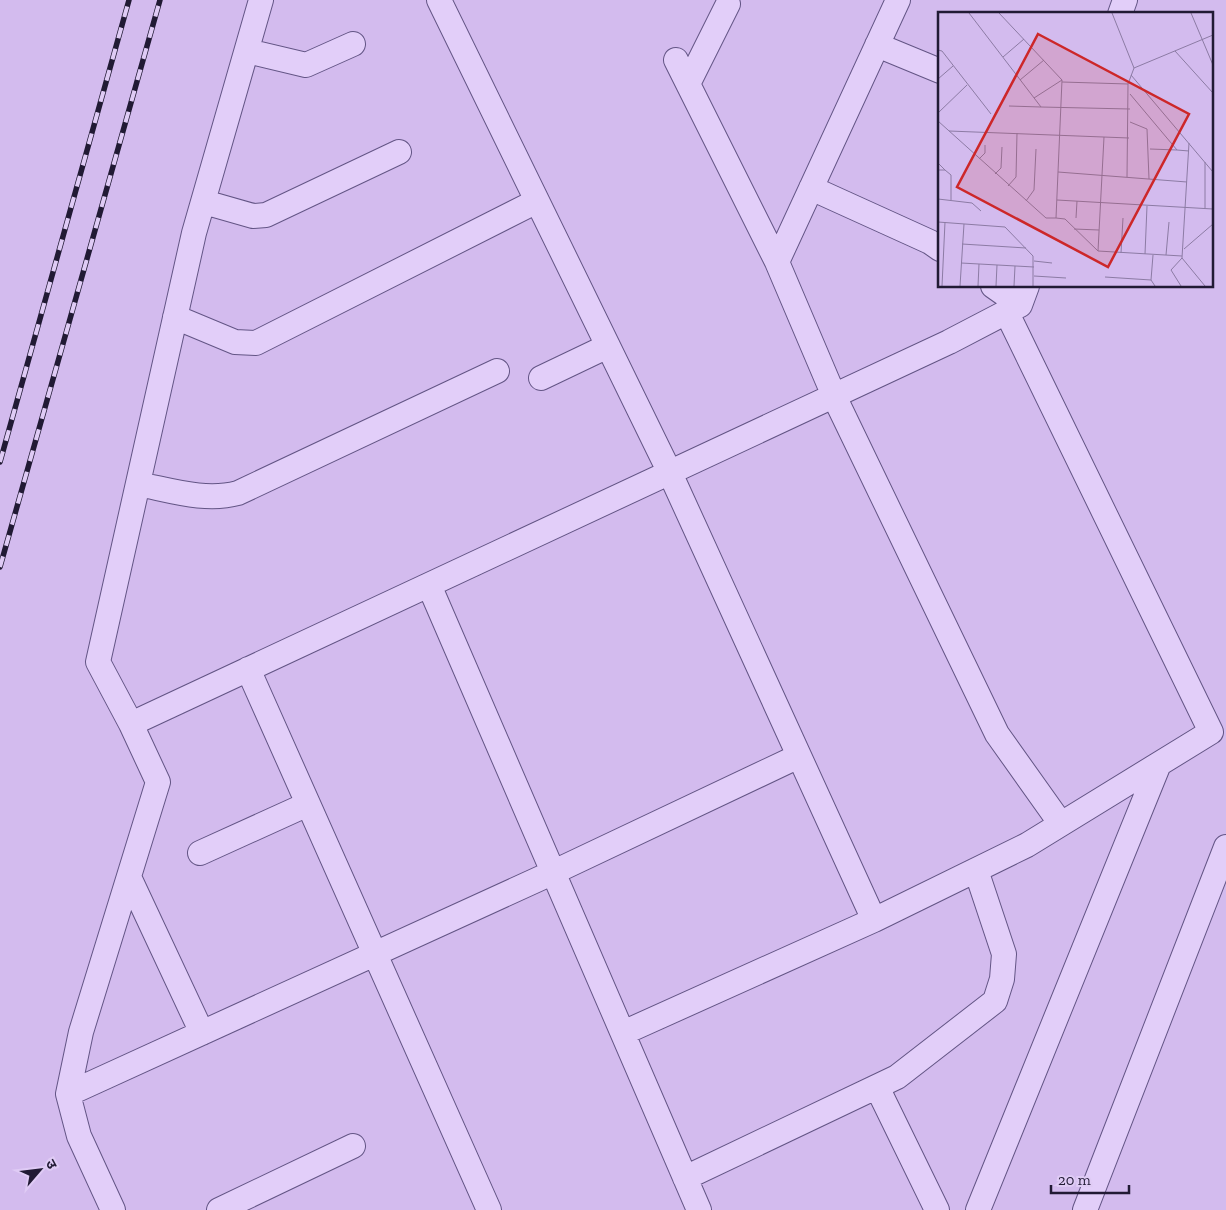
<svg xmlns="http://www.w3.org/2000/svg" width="1226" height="1210" viewBox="0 0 1226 1210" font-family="'Zilla Slab','Noto Sans Devanagari',serif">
<rect width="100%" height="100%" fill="#d3bbee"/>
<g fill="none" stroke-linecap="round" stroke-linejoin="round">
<defs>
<path id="minor" d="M261,0l-67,233 -96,429 33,62 818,-382 71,-37 7,-19
M439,0l231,473 204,447
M1120,14l5,-14
M877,45l63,26
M247,51l59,14 47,-21
M676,60l101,202 121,-262
M688,84l40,-80
M811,188l119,54 10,7
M204,202l49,14 13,-1 133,-63
M777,262l57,134 163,338 64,90
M993,286l27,19
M175,317l60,25 21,1 281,-142
M541,378l67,-32
M138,484c32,6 67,18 100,9l259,-122
M429,585l270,625
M248,669l241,541
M200,853l108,-49
M129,877l73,156
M623,1033l251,-113 153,-75 184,-113 -204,-419
M877,1087l60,123
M68,1094l486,-222 245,-116
M685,1178l212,-101 98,-76 7,-22 2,-25 -28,-84
M113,1210l-34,-74 -11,-42 13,-62 77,-250 -27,-58
M219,1210l134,-64
M978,1210l181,-446
M1085,1210l141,-363"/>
</defs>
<use href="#minor" stroke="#635585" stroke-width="26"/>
<use href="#minor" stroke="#e2cef9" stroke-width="24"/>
<defs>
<path id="rail" d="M0,462l129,-462
M0,567l160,-567"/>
</defs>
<use href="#rail" stroke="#211a34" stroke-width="5.5"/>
<use href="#rail" stroke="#dfcbf5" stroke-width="4" stroke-dasharray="11" stroke-linecap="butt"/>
</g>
<g transform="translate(938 12)">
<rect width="275" height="275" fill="#d3bbee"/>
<path fill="none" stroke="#8c7ba4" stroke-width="1" d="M31,1l72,94 -32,-1M174,1l22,55 -6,16M253,1l22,52M0,38l4,1 49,63M237,39l38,42M65,45l21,-18M196,56l79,-33M193,63l82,97M0,67l15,-13M82,68l24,-20M124,70l66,2 -1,93M192,82l47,56 12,1M96,86l28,-18M103,95l89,2M0,101l29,-28M0,109l108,97h10l6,-138 -63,-67M192,110l17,7 2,50M11,119l180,7M251,131l-7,115 23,28M212,137l27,1M41,147l6,-6v-8M267,150v46M0,151l7,7h-7M7,158l6,5v25M120,160l129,10M57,162l6,-6 1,-21M70,174l8,-9 1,-44M0,187l34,4 9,8M119,188l156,9M88,189l8,-11 2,-41M118,206l9,1 33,32 84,5M138,206l1,-17M0,210l67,5 28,29v30M136,217l25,1M24,232l64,4M246,237l29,-25M160,239l6,-114M183,241l2,-35M207,242l2,-48M215,243l-2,25 4,6M228,243l3,-33M96,249l18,2M23,251l73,4M96,264l32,2M167,265l46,3M4,274l3,-64M22,274l4,-62M40,274l1,-22M58,274l1,-21M76,274l1,-20M243,274l-10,-16 11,-12"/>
<path fill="#cd2729" fill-opacity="0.15" stroke="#cd2729" stroke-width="2.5" d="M100,22l151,80 -81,153 -151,-80z"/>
<rect width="275" height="275" fill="none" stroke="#211a34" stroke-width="2.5"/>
</g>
<g transform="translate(40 1170) rotate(62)" stroke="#dfcbf5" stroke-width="4" paint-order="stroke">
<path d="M0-4L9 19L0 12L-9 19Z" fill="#211a34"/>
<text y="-8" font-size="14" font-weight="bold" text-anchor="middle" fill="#211a34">उ</text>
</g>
<path d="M1051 1185v8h78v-8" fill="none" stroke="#211a34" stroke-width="2.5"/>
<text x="1058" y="1185" font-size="15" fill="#211a34" stroke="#dfcbf5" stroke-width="4" paint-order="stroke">20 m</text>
</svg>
